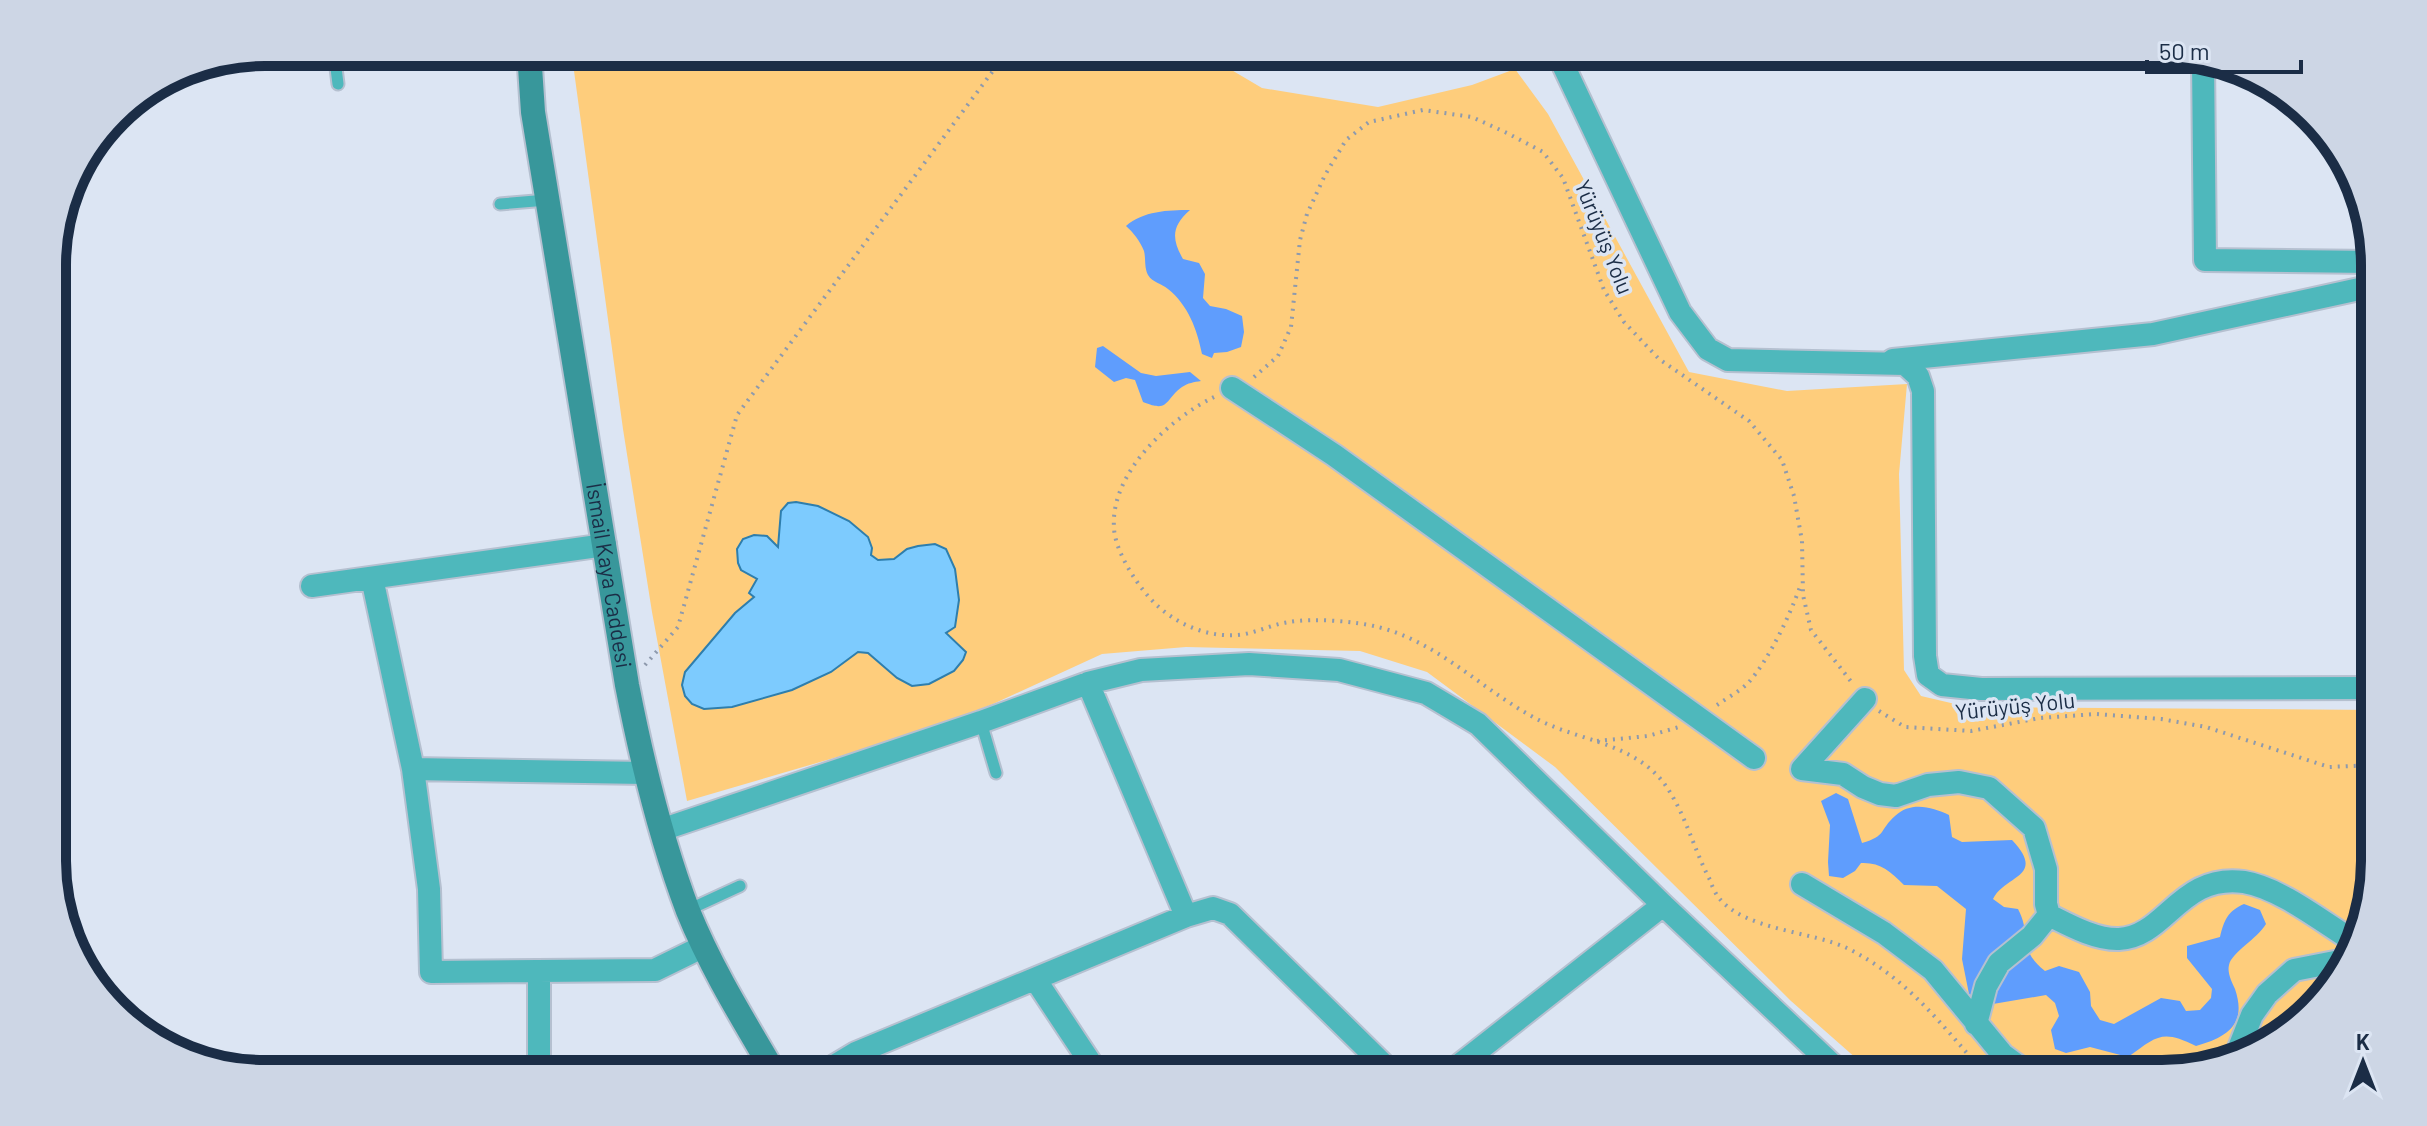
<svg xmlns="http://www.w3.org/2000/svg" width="2427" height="1126" viewBox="0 0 2427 1126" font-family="Barlow,sans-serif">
<rect width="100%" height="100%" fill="#dce5f3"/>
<path fill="#fecd7c" d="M575,52h626l61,36 116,19 94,-22 43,-16 33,45 141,258 98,19 120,-7 -8,90 5,196 17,26 47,11 407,3v152l-16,81 -78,95 -105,36h-302l-83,-73 -236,-234 -128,-95 -67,-21 -174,-4 -84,7 -109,50 -84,32 -222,65 -35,-189 -29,-183 -49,-358z"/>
<path fill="#5f9dfd" d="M1190,210c-18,16 -19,28 -7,49l16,4 6,11 -2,24 7,8 16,3 16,7 2,16 -3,15 -14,5 -13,1 -2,5 -10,-4c-5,-25 -14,-49 -34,-65 -7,-6 -15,-6 -20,-14 -4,-8 -2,-16 -4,-24 -4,-10 -11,-19 -18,-25 17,-15 42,-16 64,-16z
M1103,346l38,27 15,3 34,-4 11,9c-7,1 -13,2 -19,6 -18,13 -12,26 -39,15l-8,-22 -9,-2 -12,4 -19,-15 2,-19z
M1836,793l12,6 14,44c25,-7 17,-13 33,-27 16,-15 37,-9 54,-1l3,22 10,5 50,-2c35,37 -7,35 -19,59l11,8 14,2c14,26 -1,40 27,62l14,-5 20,6 11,20 1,14 9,14 14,4 47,-26 19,3 6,10 14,-1 11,-12 1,-9 -25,-31v-12l33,-9c4,-17 8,-26 24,-33l16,6 6,14c-9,15 -34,28 -37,41 -2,8 3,17 6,24 12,35 -7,48 -39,57 -34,-17 -39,-10 -68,11l-38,-10 -24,6 -11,-4 -4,-19 8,-14 -4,-13 -9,-8 -53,9 -24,-10 -7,-35 4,-50 -29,-23 -33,-1c-14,-14 -24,-23 -43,-22l-6,8 -12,7 -14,-2 -1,-14 2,-37 -9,-24z"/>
<path fill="#7dcbfe" stroke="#2e7ead" stroke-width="2" d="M2238,67l6,1 22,17h-28z
M796,502l22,4 31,15 19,16 4,11 -1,7 7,5 16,-1 13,-10 11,-3 17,-2 11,5 9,20 4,31 -4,27 -9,6 20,19 -3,8 -9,11 -25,13 -17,2 -15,-8 -29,-25 -10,-1 -27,20 -39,18 -60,17 -28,2 -12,-5 -7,-8 -3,-11 3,-13 50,-59 19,-16 -5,-4 8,-14 -16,-9 -3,-7 -1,-14 6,-10 11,-4 13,1 11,11 3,-36 7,-8z"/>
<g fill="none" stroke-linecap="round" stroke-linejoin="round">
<defs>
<path id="lane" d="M334,52l4,32
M500,204l47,-4
M981,722l15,51
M688,910l52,-24"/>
<path id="street" d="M1334,52h15
M1557,52l123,260 28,37 20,11 177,4 13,12 5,15 2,265 3,19 14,10 39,4 394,-1
M2203,60l2,200 168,2
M1893,360l260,-26 220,-48
M1232,388l102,67 420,303
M372,578l41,191 16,120 2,83 224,-2 49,-24
M312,586l293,-41
M1088,683l98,233
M1865,699l-63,70 41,5 20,13 17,7 16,2 32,-11 31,-3 30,6 45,40 12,41v35l3,11c20,10 47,25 70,24 47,-2 61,-66 125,-57 37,6 81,42 114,62
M413,769l232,4
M661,830l320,-108 107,-39 53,-13 108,-6 90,6 87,23 52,31 185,181 179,169
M1802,884l82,49 49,37 70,85 26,19
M539,971v103
M1035,979l63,95
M1976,1024l10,-38 13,-23 33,-27 17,-21
M2237,1053l15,-38 15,-21 27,-24 51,-10
M821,1074l35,-21 330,-137 27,-8 17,6 163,160
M1448,1074l215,-169"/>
<g id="secondary">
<path id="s1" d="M529,52l4,60 94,573c15,77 33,152 61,226 23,57 56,110 87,163"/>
</g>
</defs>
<use href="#lane" stroke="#b5c0d0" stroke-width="15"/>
<use href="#street" stroke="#b5c0d0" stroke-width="26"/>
<use href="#secondary" stroke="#b5c0d0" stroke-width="28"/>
<path stroke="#8e9aad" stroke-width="4" stroke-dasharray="2 6" stroke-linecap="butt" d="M1254,377l24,-21 13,-29 9,-87 7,-26 18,-39 21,-35 23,-18 54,-12 49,7 35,16 36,19 20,26 41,112 20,32 35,37 90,62 33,39 12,36 8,45 1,54 8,35 42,54
M1214,397c-45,22 -104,76 -100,131 1,22 20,52 34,68 24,28 62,44 97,38 15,-3 29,-10 44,-12 24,-4 66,-1 89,5 60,15 102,61 155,90 43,24 97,24 130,65 22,29 30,66 47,98 2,6 5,13 9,18 27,33 94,33 130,51 59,30 93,76 136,125
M645,665l33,-38 59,-212 270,-363
M1717,705c10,-7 23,-14 31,-22 21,-23 43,-70 53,-99
M1879,711l26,16 66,4 69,-13 56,-4 65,5 45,8 123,40 46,-2
M1597,741l51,-5 31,-9"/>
<use href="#lane" stroke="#4eb8bc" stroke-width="11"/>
<use href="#street" stroke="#4eb8bc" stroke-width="22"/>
<use href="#secondary" stroke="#38979b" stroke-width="24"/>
</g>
<g text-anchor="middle" stroke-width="7" stroke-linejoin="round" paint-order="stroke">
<g font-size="22" fill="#1b2d46" stroke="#dce5f3">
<text transform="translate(1604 237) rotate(68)" y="8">Yürüyüş Yolu</text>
<text dy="8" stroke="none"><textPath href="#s1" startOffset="530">İsmail Kaya Caddesi</textPath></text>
<text transform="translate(2015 706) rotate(-6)" y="8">Yürüyüş Yolu</text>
</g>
</g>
<path d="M0 0H2427V1126H0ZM265 66H2162A199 199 0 0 1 2361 265V861A199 199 0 0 1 2162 1060H265A199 199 0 0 1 66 861V265A199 199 0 0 1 265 66Z" fill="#cdd6e5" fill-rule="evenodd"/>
<path fill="none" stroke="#1b2d46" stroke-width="10" d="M265 66H2162A199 199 0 0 1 2361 265V861A199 199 0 0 1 2162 1060H265A199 199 0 0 1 66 861V265A199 199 0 0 1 265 66Z"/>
<g transform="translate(2363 1062)" stroke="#dce5f3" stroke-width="6" paint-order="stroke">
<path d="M0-6L14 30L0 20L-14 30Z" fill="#1b2d46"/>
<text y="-12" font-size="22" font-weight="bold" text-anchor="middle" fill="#1b2d46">K</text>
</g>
<path d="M2147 60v12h154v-12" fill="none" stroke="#1b2d46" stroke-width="4"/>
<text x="2159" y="60" font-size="24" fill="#1b2d46" stroke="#dce5f3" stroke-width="6" paint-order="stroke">50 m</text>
</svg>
